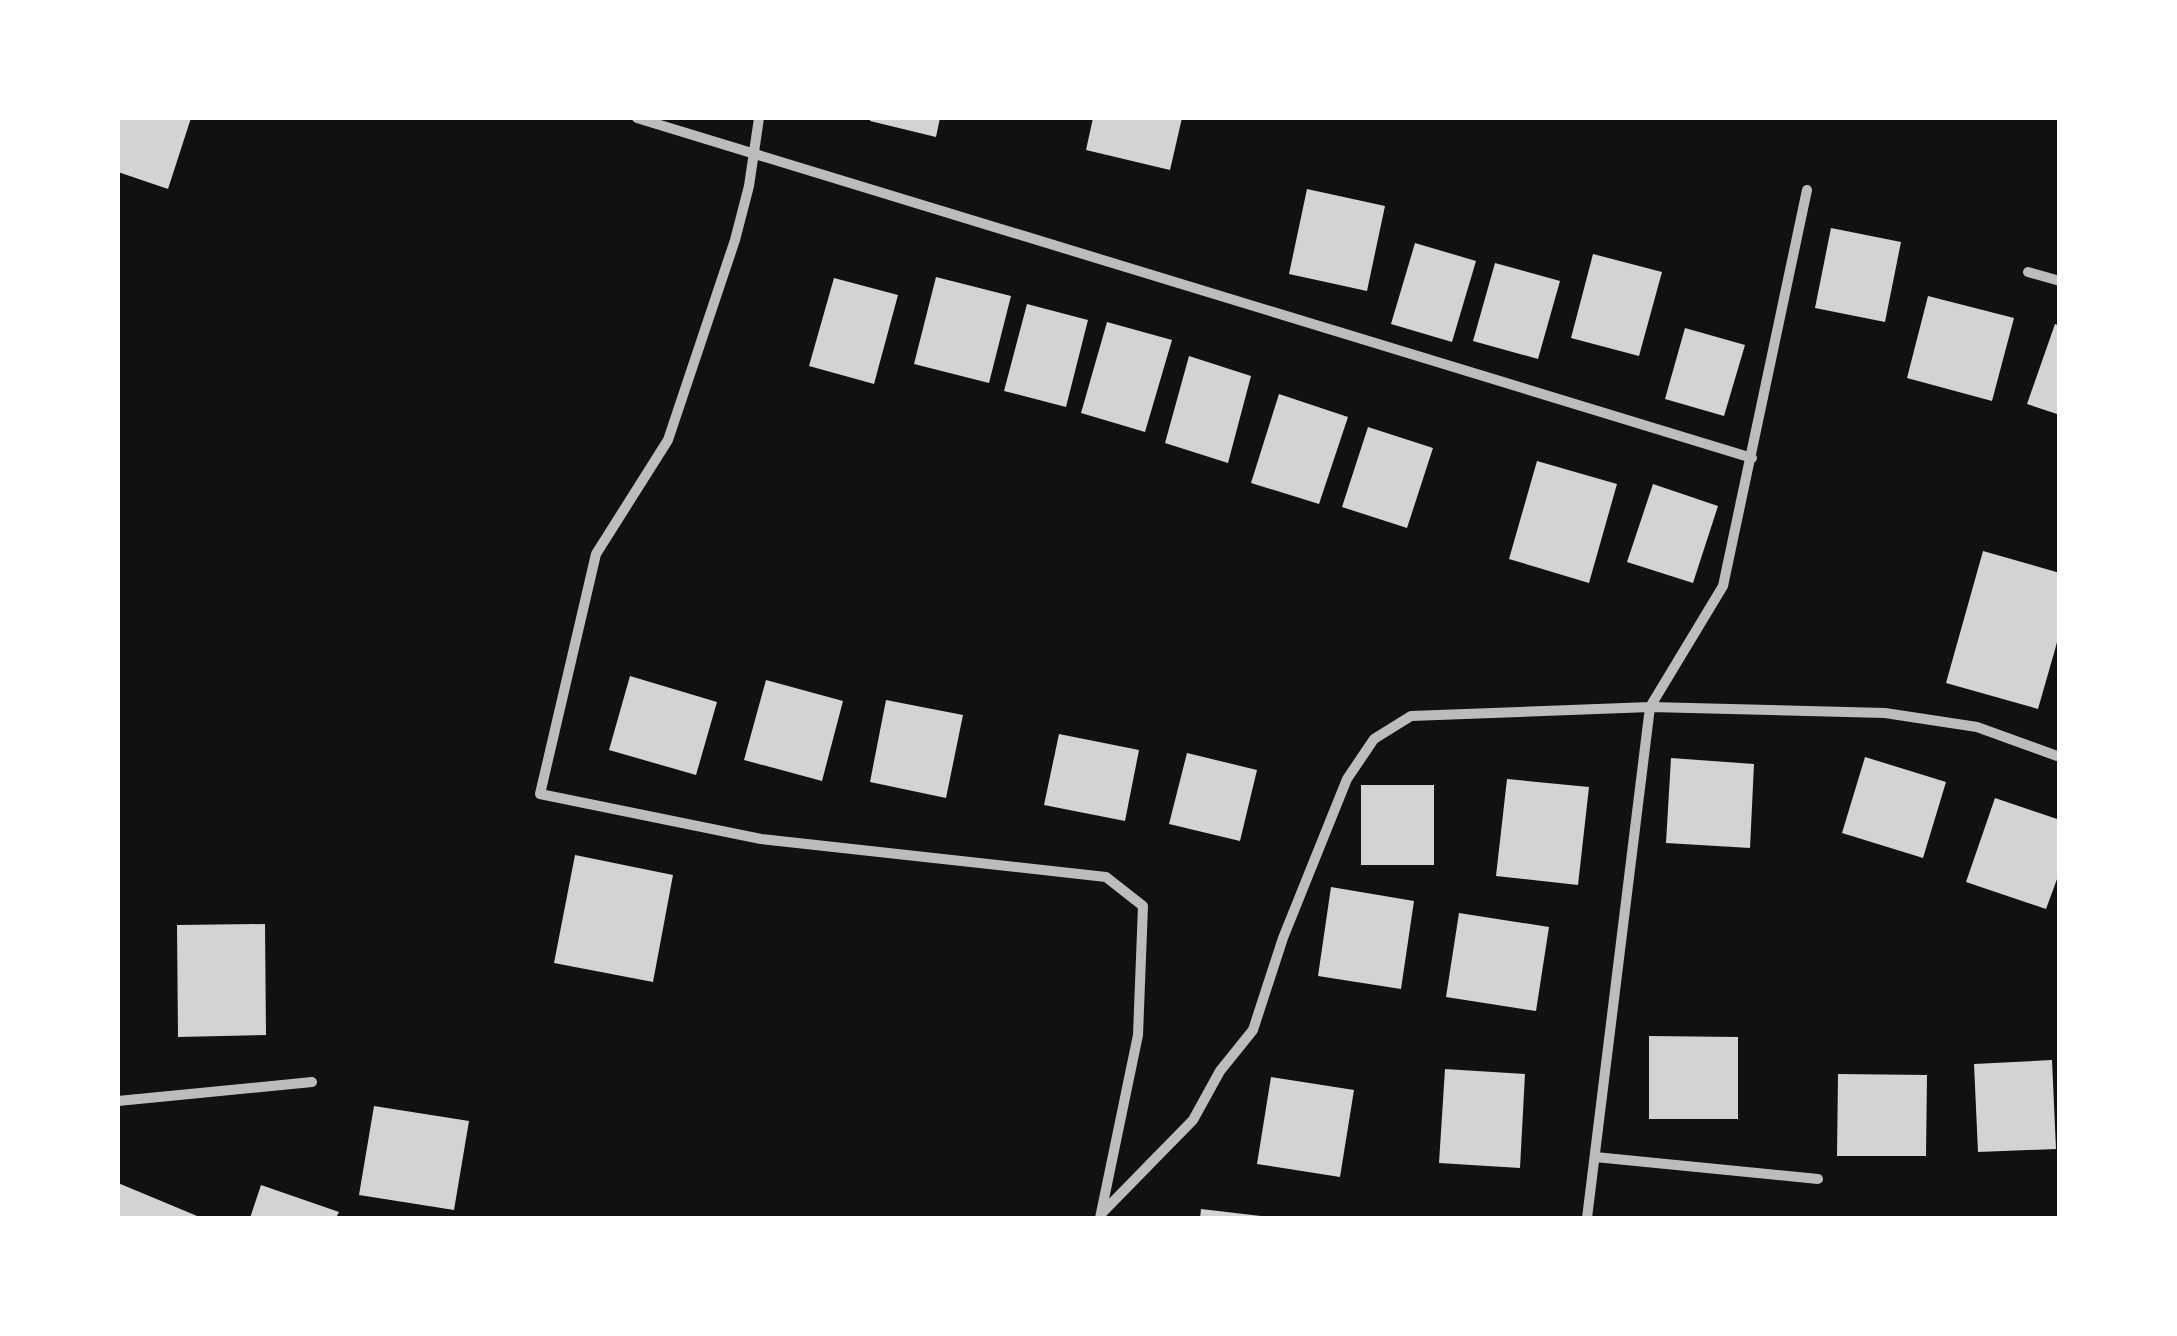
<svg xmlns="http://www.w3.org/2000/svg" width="2177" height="1336" viewBox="0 0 2177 1336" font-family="'Work Sans',sans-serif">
<rect width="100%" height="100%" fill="#111"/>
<path fill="#d3d3d3" d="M118,118h73l-23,71 -50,-17z
M871,118h69l-4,19 -66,-16z
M1093,118h89l-12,52 -84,-20z
M1307,189l78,17 -18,85 -78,-17z
M1831,228l70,14 -16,80 -70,-14z
M1415,243l61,18 -24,81 -61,-18z
M1593,254l69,18 -23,84 -68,-18z
M1495,263l65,18 -22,78 -65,-18z
M936,277l75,19 -22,87 -75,-19z
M834,278l64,17 -24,89 -65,-18z
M1928,296l86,22 -22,83 -85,-23z
M1027,304l61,16 -22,87 -62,-16z
M1107,322l65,18 -27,92 -64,-19z
M2055,324l5,2v89l-33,-11z
M1685,328l60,17 -21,71 -59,-17z
M1189,356l62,20 -23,87 -63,-20z
M1279,394l69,23 -29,87 -68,-21z
M1368,427l65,21 -26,80 -65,-21z
M1537,461l80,23 -28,99 -80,-24z
M1653,484l65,22 -25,77 -66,-21z
M1983,551l77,22v59l-22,77 -92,-26z
M630,676l87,26 -21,73 -87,-25z
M766,680l77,21 -21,80 -78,-21z
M886,700l77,15 -17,83 -76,-16z
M1059,734l80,16 -14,71 -81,-16z
M1187,753l70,17 -17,71 -71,-17z
M1865,757l81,25 -23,76 -81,-25z
M1671,758l83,6 -4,84 -84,-5z
M1507,779l82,8 -11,98 -82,-9z
M1361,785h73v80h-73z
M1995,798l65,22v51l-14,38 -80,-27z
M575,855l98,20 -20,107 -99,-19z
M1331,887l83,14 -13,88 -83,-13z
M1459,913l90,14 -13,84 -90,-14z
M265,924l1,111 -88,2 -1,-112z
M1649,1036l89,1v82h-89z
M2052,1060l4,89 -78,3 -4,-88z
M1445,1069l80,5 -5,94 -81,-5z
M1838,1074l89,1 -1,81h-89z
M1271,1077l83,13 -14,87 -83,-13z
M374,1106l95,15 -15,89 -95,-15z
M118,1183l84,35h-84z
M261,1185l78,27 -3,6h-86z
M1201,1209l60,7v2h-61z"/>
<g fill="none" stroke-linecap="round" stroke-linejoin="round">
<path stroke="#bcbcbc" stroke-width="10" d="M637,118l1115,340
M759,118l-10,68 -14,54 -67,200 -72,114 -56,240 221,45 345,38 37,29 -5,129 -38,183
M1807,190l-84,396 -73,121 235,6 92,14 83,30
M2028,272l32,9
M118,1101l194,-19
M1595,1157l223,22
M1102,1213l91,-93 27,-49 33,-41 30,-92 64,-159 27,-40 37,-23 239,-9 -63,511"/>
</g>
<rect width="2177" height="1336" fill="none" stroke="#ffffff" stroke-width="240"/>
</svg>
